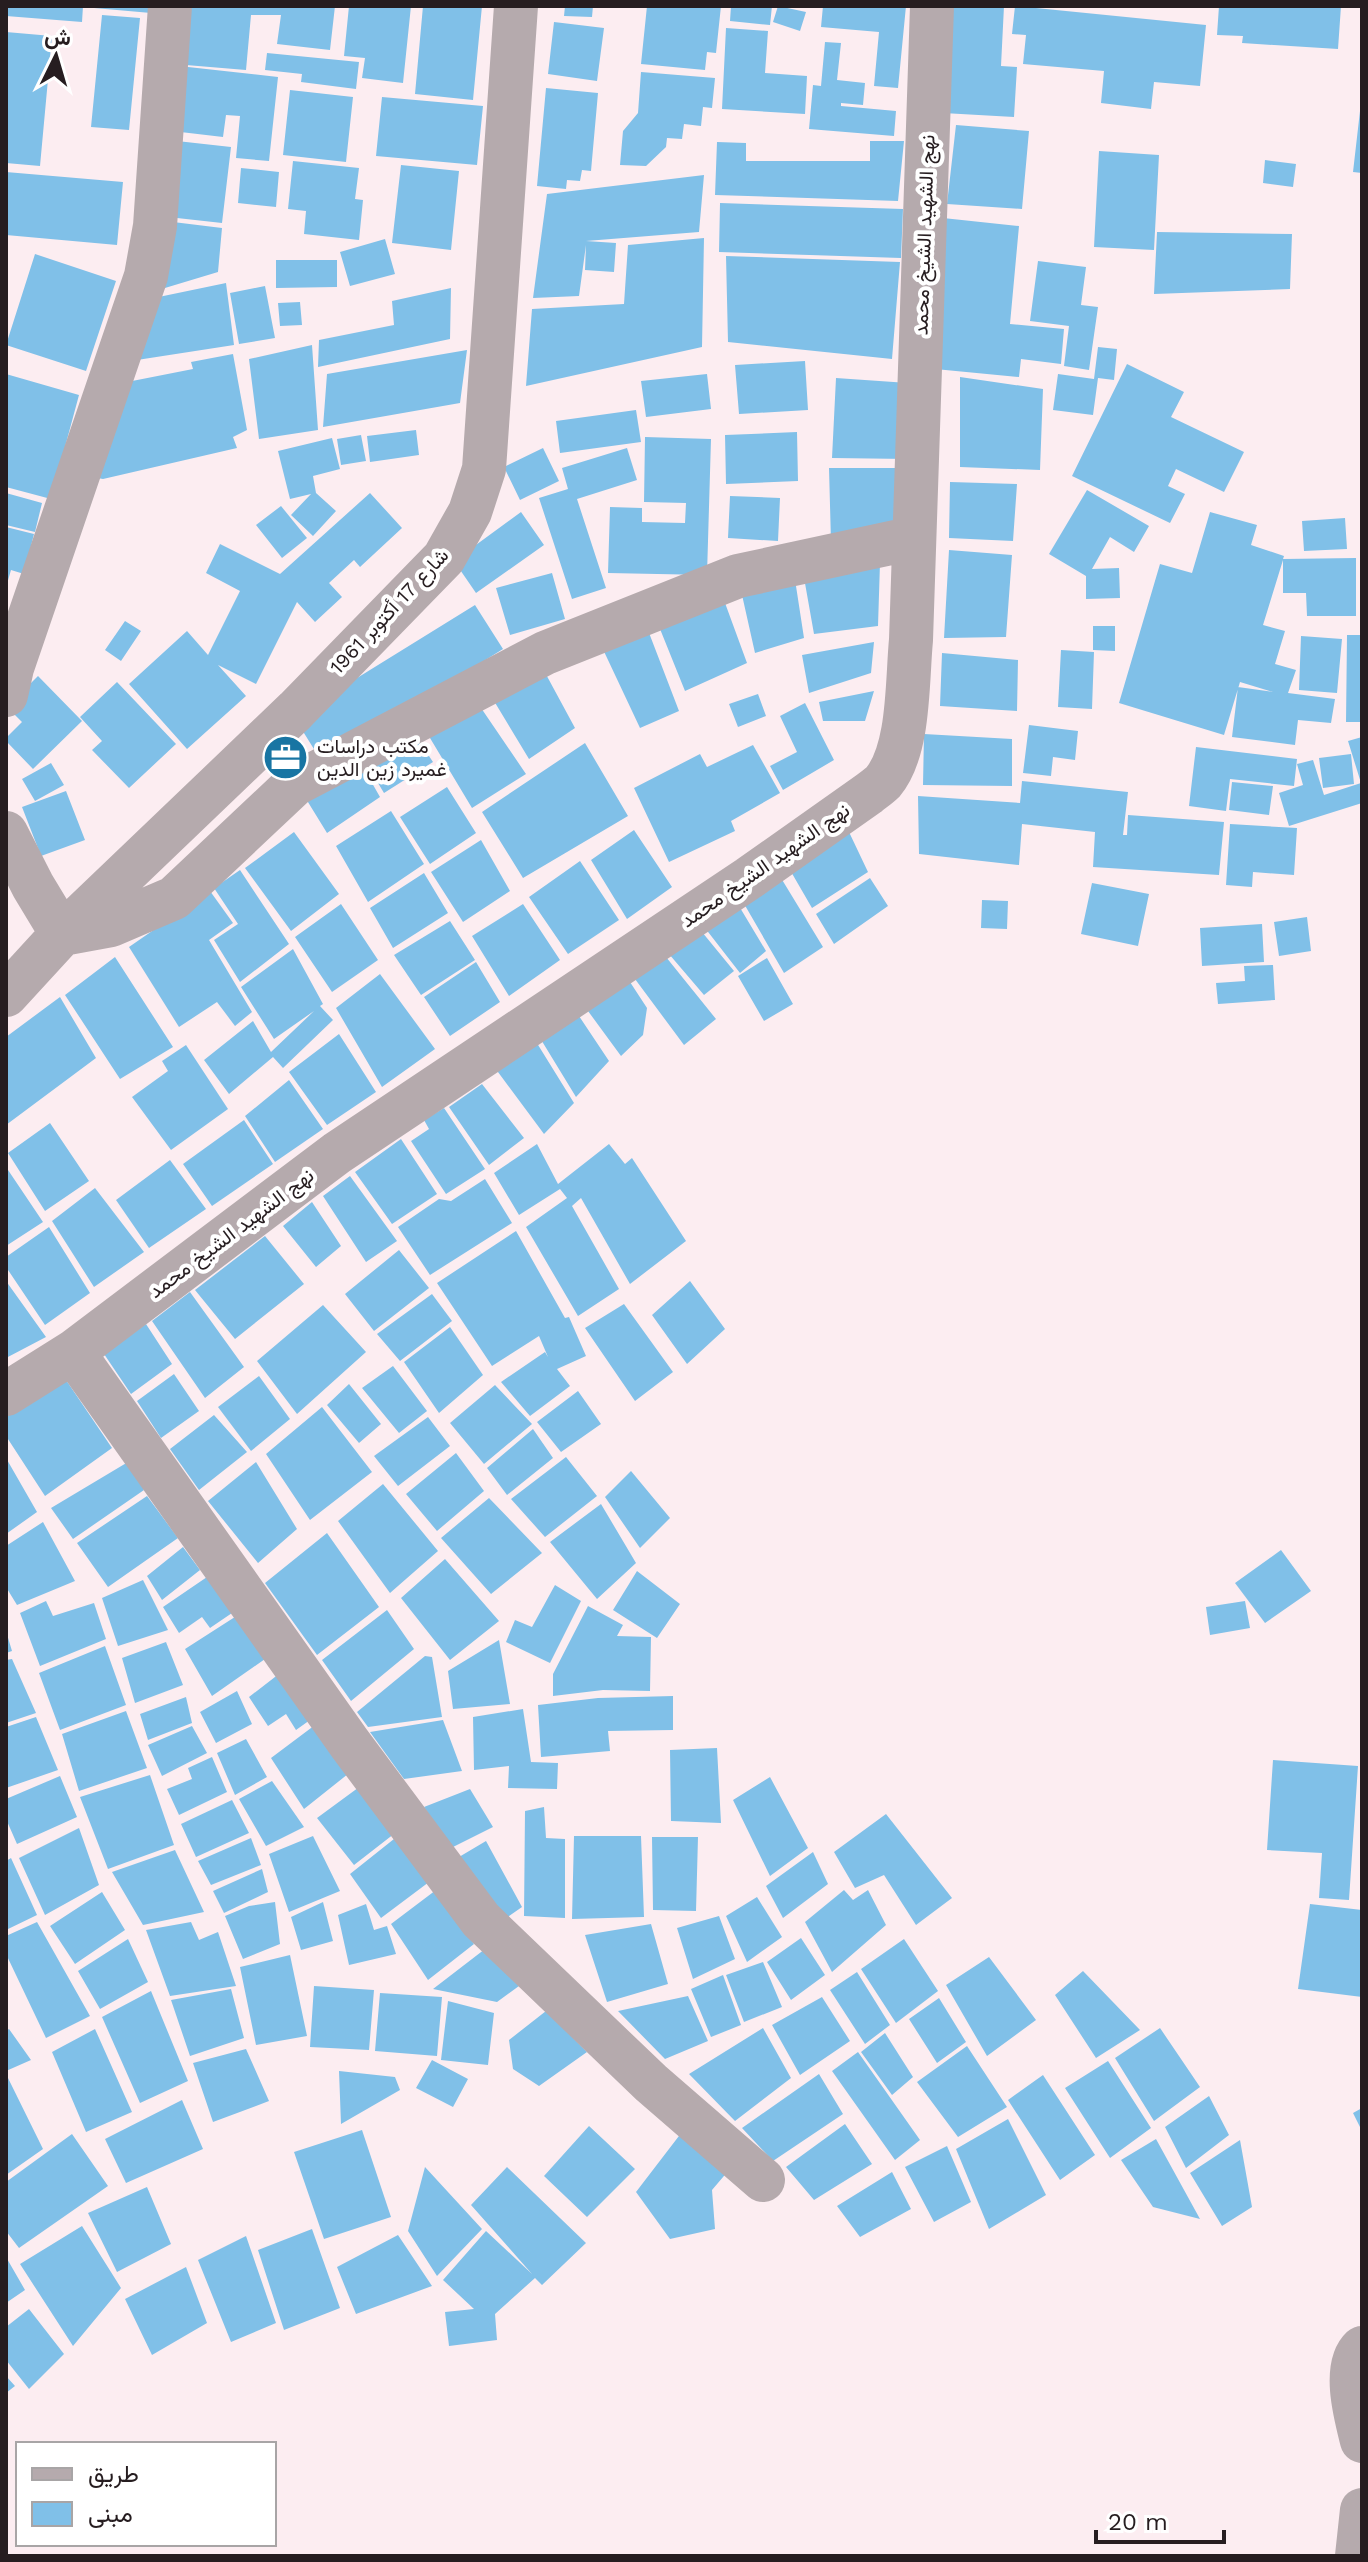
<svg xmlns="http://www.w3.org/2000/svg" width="1368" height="2562" viewBox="0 0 1368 2562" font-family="'Work Sans',Vazirmatn,sans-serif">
<rect width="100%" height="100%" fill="#fcedf1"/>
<path fill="#80c0e8" d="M6,6h77l-1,16 -76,-6z
M94,6h72l-15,7 -57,-5z
M191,6h144l-5,44 -53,-6 4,-29h-30l-5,55 -60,-5z
M349,6h62l-8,77 -41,-5 3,-20 -21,-2z
M423,6h59l-9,94 -58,-6z
M565,6h28l-1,11 -28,-1z
M647,6h74l-5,47 -9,-1 -2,18 -64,-6z
M731,6h41l-2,19 -40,-4z
M778,6l28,6 -6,19 -27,-9z
M823,6h83l-8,82 -24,-2 5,-54 -58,-5z
M949,6h55l-3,60 16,1 -3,50 -71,-4z
M1015,6l191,19 -6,61 -46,-4 -3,27 -50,-6 3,-32 -81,-7 3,-29 -14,-1z
M1219,6h122l-3,43 -96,-6 1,-7 -26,-1z
M102,15l38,3 -11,112 -38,-3z
M554,22l50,6 -7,53 -49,-7z
M726,28l42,3 -3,42 42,3 -2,38 -83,-5z
M6,32l46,4 -12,130 -34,-3z
M825,42l16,1 -4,37 28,3 -2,22 -22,-2v3l55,5 -2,25 -85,-7 4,-44 8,1z
M267,53l92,9 -3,27 -55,-7 1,-8 -37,-4z
M179,66l99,11 -9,84 -33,-3 4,-42 -14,-1 -3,22 -51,-6z
M641,72l74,6 -3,30 -9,-1 -2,19 -17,-2 -2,15 -15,-1 -1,9 -20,19 -26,-1 3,-34 15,-18z
M546,88l52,5 -7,78 -9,-1 -2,11 -13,-1 -1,9 -29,-3z
M290,90l63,7 -7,65 -63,-7z
M382,97l101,9 -6,59 -101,-9z
M1360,111h2v62l-9,-1z
M956,125l73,6 -7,78 -75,-5z
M177,141l54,6 -9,76 -54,-6z
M870,141h34l-6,60 -183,-6 2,-53 29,1v18h124z
M1099,151l60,4 -5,95 -60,-3z
M1265,160l31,4 -3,23 -30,-4z
M293,161l66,7 -4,31 8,1 -4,40 -55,-6 2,-23 -18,-2z
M401,165l58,6 -8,79 -59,-7z
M241,168l38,4 -3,35 -38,-4z
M6,172l117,10 -6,63 -111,-10z
M704,175l-5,57 -113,9 30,2 -2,29 -29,-2 1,-25 -7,51 -46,2 14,-104z
M720,203l183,6 -2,49 -182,-6z
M943,218l76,8 -9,98 54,5 -3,35 -40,-5 -2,18 -84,-8z
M165,221l57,7 -4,44 -63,19z
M1157,232l135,2 -2,55 -136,5z
M704,238l-2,109 -176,39 6,-77 92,-5 4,-59z
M385,239l10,35 -45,12 -10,-34z
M35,254l81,27 -30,90 -80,-26z
M726,256l174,6 -8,97 -164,-17z
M276,260h61v27l-61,1z
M1038,261l48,6 -5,38 17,2 -9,63 -25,-4 5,-40 -39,-5z
M226,283l8,62 -97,15 12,-61z
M265,286l10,52 -36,6 -9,-51z
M451,288l-1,51 -132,28 1,-27 75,-15 -2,-24z
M300,302l2,23 -22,1 -2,-23z
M312,345l6,85 -59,9 -10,-80z
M1098,347l19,2 -3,31 -16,-2 -5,37 -40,-5 5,-36 36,5z
M467,350l-7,53 -137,24 4,-53z
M233,354l14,76 -14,7 4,11 -134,31 -11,-2 30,-94 71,-14 -2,-7z
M805,361l3,49 -69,4 -4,-49z
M1127,364l57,28 -13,25 73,35 -20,40 -48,-23 -8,17 17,8 -15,29 -98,-47z
M6,374l73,21 -28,104 -45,-12z
M707,374l4,35 -65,8 -5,-36z
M960,377l83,12 -3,81 -80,-3z
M836,378l72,5v76l-76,-1z
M636,410l5,32 -81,11 -4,-32z
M416,430l3,25 -49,7 -3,-26z
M797,432l1,49 -72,3 -1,-49z
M361,435l5,26 -25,4 -4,-26z
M645,437l66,2 -4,136 -99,-2 2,-66 32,1v14l43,1 1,-20 -42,-1z
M332,438l8,31 -27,7 3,17 20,18 -23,25 -22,-21 20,-21 -21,5 -12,-48z
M543,448l16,33 -39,19 -16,-33z
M627,448l10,32 -60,19 29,89 -34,11 -33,-101 29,-9 -6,-21z
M829,468h73l-6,66 -65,8z
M950,482l67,2 -4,57 -64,-3z
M1087,490l62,36 -15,26 -24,-15 -18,32 27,-1 1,30 -34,1v-23l-37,-22z
M6,493l36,10 -7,29 -29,-7z
M370,493l32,35 -42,39 -6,-7 -25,23 13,14 -27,25 -18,-20 -41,82 -38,-19 28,31 -59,53 -58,-65 58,-53 21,24 32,-64 -34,-18 14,-29 60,30z
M730,496l50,2 -2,43 -50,-3z
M281,506l26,32 -25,20 -26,-33z
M521,512l23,33 -68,48 -22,-32z
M1210,512l47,13 -6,20 33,11 -1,3 73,-1v58h-49l-1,-23h-23v-33l-20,65 22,6 -10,33 21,6 -8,23 47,6 -4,24 -33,-3 -3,25 -63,-8 6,-50 35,5 -33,-10 -16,53 -105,-32 41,-139 32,9z
M1345,518l2,31 -43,2 -2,-30z
M6,527l28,7 -10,40 -13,-4 -4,14z
M949,550l63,5 -6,82 -62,1z
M880,563l-2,63 -64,8 -11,-62z
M552,573l13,46 -55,16 -14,-47z
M794,573l10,65 -49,15 -15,-67z
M721,592l26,71 -62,28 -27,-67z
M475,605l28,44 -181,113 -28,-45z
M125,621l16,10 -20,30 -16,-11z
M646,625l33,86 -39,17 -40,-85z
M1093,626h22v25l-22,-1z
M1347,635h15v87h-16z
M1301,636l41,3 -5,54 -38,-3z
M874,642l-3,31 -62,20 -7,-38z
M1061,650l33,2 -2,57 -34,-2z
M942,653l76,7 -1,51 -77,-5z
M542,667l33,61 -46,31 -38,-63z
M38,676l44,45 -49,48 -27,-28v-3l16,-16 -15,-15z
M117,682l59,62 -47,44 -37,-38 10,-9 -22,-24z
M874,691l-9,30h-42l-4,-19z
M758,694l8,22 -28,11 -9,-23z
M477,702l49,72 -54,34 -45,-75z
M805,703l29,57 -51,30 -13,-24 27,-14 -17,-36z
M1029,725l49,6 -3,29 -22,-3 -2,19 -28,-3z
M411,729l22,33 -49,31 -21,-35z
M924,734l88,5v47l-89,-1z
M1362,737v66l-73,23 -10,-33 24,-8 -6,-21 16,-4 11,35 37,-12 -13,-42z
M585,743l43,73 -105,62 -41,-66z
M753,745l27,48 -49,28 4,10 -66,31 -35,-74 66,-34 7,13z
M1196,747l101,12 -3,27 -64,-7 -4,32 -37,-5z
M1351,754l3,30 -31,4 -4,-30z
M360,762l20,35 -53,36 -24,-39z
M51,763l13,22 -29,16 -13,-22z
M1022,781l106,11 -5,43h4l1,-20 96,7 -5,53 -126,-8 2,-35 -73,-8 -3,41 -100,-11 -1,-58 102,7z
M1232,782l41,4 -4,29 -40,-5z
M447,787l29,46 -46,31 -30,-47z
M66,791l19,49 -44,16 -19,-49z
M391,811l33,53 -56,38 -32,-56z
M1230,824l67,4 -3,47 -41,-3 -1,15 -26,-2z
M634,830l38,57 -45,32 -36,-59z
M294,832l45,62 -48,37 -46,-63z
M849,832l19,40 -56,36 -22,-38z
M481,840l29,51 -47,31 -32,-50z
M580,861l39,59 -51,34 -39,-57z
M240,870l49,74 -49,38 -26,-42 24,-16 -24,-36z
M424,873l24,40 -55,35 -23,-40z
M781,878l42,69 -39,26 -41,-71z
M870,878l18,28 -54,38 -18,-30z
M1092,883l57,11 -11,52 -57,-12z
M210,891l23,32 -24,17 43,72 -17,14 -18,-24 -38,25 -50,-80z
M982,900l26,1 -1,28 -26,-1z
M341,904l37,56 -46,32 -37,-55z
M523,904l37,56 -51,36 -37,-60z
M739,906l27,45 -26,22 -35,-45z
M1307,917l4,34 -32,5 -5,-34z
M450,921l25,39 -54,35 -27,-40z
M1262,924l2,38 -62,4 -2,-38z
M702,932l32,39 -30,24 -35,-41z
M293,949l30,55 -3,2 13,14 -50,48 -10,-11 -44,37 -25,-34 49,-39 18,31 43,-41 -40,28 -33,-52z
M115,957l58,90 -53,32 -55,-84z
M666,957l50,62 -32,26 -49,-66z
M767,958l26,46 -29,17 -26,-45z
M476,962l24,40 -50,34 -26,-39z
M1273,965l2,35 -57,4 -2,-21 29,-2 -1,-15z
M380,974l55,75 -53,38 -46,-79z
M630,982l17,26 -4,27 -22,21 -33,-45z
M60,997l36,61 -90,67v-88z
M577,1013l32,48 -33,36 -36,-59z
M339,1034l37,58 -49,33 -38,-53z
M535,1040l39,63 -30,31 -49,-66z
M186,1045l42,64 -57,41 -39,-53 36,-26 -6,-10z
M289,1080l34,49 -48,33 -30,-46z
M482,1084l42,54 -35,27 -40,-58z
M444,1108l41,61 -39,25 -35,-53 18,-12 -5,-9z
M244,1120l29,44 -61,42 -29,-42z
M50,1123l39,58 -44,30 -37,-58z
M401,1139l36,55 -45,30 -37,-52z
M537,1144l21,40 51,-40 16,20 7,-6 54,83 -56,43 -49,-86 -9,8 47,83 -41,27 -52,-89 41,-29 -7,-9 -41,26 -25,-42z
M170,1160l36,49 -57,39 -33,-48z
M6,1167l37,55 -37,24z
M350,1176l47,65 -31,21 -43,-66z
M485,1179l27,44 -82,52 -32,-48 41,-28 12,2z
M95,1188l49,64 -50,35 -42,-66z
M312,1202l29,44 -25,21 -33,-41z
M49,1227l41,66 -45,32 -39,-58v-10z
M516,1231l49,87 4,-1 17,39 -29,13 13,17 -40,30 -29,-34 44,-30 3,5 -9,-21 -47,30 -55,-83z
M265,1236l39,48 -69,55 -40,-49z
M399,1250l30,38 -55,43 -29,-37z
M6,1281l40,56 -40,21z
M690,1281l35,48 -38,35 -35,-49z
M190,1292l54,75 -39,31 -53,-77z
M432,1294l20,27 -52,40 -23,-27z
M624,1304l49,68 -38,29 -50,-73z
M323,1305l43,47 -69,62 -40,-53z
M146,1324l26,40 -41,30 -27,-40z
M450,1327l33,48 -44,38 -35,-51z
M393,1366l34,45 -28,22 -37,-45z
M174,1374l25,37 -38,27 -24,-37z
M259,1376l31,43 -39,32 -33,-44z
M64,1377l48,71 -67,48 -39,-60v-19z
M349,1384l32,40 -22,19 -32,-38z
M495,1385l37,39 -48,40 -34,-41z
M578,1391l23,33 -40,28 -24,-30z
M322,1407l50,65 -62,48 -44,-66z
M214,1415l33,37 -48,38 -29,-41z
M428,1417l22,29 -52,40 -24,-30z
M533,1429l20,29 -46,37 -20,-27z
M456,1453l28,38 -47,40 -31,-37z
M566,1457l31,39 -52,41 -34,-38z
M6,1458l31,54 -31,22z
M128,1462l16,28 -71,49 -22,-31z
M256,1462l41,67 -39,34 -50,-62z
M631,1471l39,47 -30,30 -35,-51z
M383,1484l55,67 -48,42 -52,-72z
M147,1496l31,42 -70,49 -31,-44z
M489,1498l53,55 -51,41 -50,-56z
M601,1504l35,59 -39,36 -47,-57z
M43,1522l32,59 -58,24 -11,-18v-41z
M327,1533l52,74 -62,48 -52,-72z
M183,1547l17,23 -38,30 -15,-24z
M1281,1550l30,41 -46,32 -30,-40z
M445,1559l54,62 -49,39 -49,-62z
M637,1571l43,33 -23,34 -44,-28z
M207,1577l25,36 -22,15 -8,-11 -23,16 -16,-26z
M143,1580l25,50 -50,16 -16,-48z
M555,1585l26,16 -31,62 -44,-21 9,-22 17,7z
M46,1601l7,15 41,-13 12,36 -66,27 -20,-53z
M1245,1601l5,27 -40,7 -4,-28z
M588,1606l35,19 -6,11 34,1 -1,54 -47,-1 -50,6v-22z
M387,1610l27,39 -63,52 -29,-41z
M238,1615l27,44 -53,37 -27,-47z
M6,1631l6,20 -6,2z
M499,1640l11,64 -57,5 -5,-38z
M166,1642l17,43 -48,18 -13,-45z
M105,1646l21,59 -66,25 -21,-57z
M425,1656l7,1 10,60 -74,10 -11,-15z
M12,1659l24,54 -30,10v-63z
M284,1670l33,45 -21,15 -10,-16 -18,12 -19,-29z
M237,1691l15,33 -36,19 -16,-31z
M673,1696v34l-65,1 2,20 -69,6 -3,-52 60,-7z
M186,1697l6,26 -44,17 -8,-26z
M523,1709l8,53 27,1 -1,26 -49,-1 1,-22 -35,4 -1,-53z
M126,1711l21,57 -68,23 -17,-57z
M36,1717l22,53 -52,18v-61z
M443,1720l19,51 -58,8 -34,-47z
M319,1722l34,48 -49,39 -33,-51z
M192,1726l15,27 -45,23 -14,-31z
M246,1739l21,38 -32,18 -18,-42z
M717,1748l4,75 -50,-2 -1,-71z
M212,1757l15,35 -48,23 -12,-26 25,-10 -4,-11z
M1273,1760l85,6 -9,134 -30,-2 3,-45 -55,-3z
M150,1775l24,70 -66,24 -28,-72z
M60,1776l17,41 -60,27 -11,-25v-20z
M770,1777l38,71 -38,28 -37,-76z
M272,1781l32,46 -38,19 -27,-47z
M366,1782l33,48 -45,35 -37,-47z
M470,1789l23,38 -42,21 -27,-41z
M232,1800l17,33 -53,24 -15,-33z
M544,1807l2,31 19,1v79l-41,-2 1,-105z
M886,1814l66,84 -36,27 -32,-50 -29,13 -21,-36z
M79,1828l20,57 -54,30 -26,-57z
M399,1835l30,47 -48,36 -31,-44z
M313,1836l27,55 -51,21 -20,-58z
M574,1836h67l3,81 -72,2z
M652,1837h46l-2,74 -43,-1z
M251,1838l10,27 -50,20 -13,-24z
M486,1841l36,66 -20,14 -43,-64z
M175,1850l29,62 -61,13 -31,-53z
M813,1852l15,32 -45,34 -17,-32z
M11,1858l26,57 -31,15v-69z
M262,1869l6,23 -44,21 -11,-22z
M436,1890l38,54 -46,36 -37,-56z
M844,1890l9,10 15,-10 18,35 -54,47 -27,-50z
M102,1892l23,38 -50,34 -25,-38z
M757,1897l25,40 -35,25 -21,-46z
M275,1902l5,42 -37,15 -18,-43 24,-10z
M323,1902l10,39 -32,9 -10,-33z
M366,1904l8,26 13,-4 9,28 -47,11 -11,-50z
M1310,1904l52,6v87l-64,-8z
M719,1916l16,43 -42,20 -16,-51z
M37,1922l53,94 -44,22 -40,-84v-18z
M191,1922l8,18 19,-8 18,54 -66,10 -24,-66z
M651,1924l17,60 -61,18 -22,-67z
M801,1938l24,37 -34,25 -24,-38z
M128,1939l20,43 -48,27 -22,-38z
M904,1939l34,52 -42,32 -35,-54z
M485,1949l34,37 -22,16 -64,-13z
M290,1955l17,81 -51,9 -16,-78z
M989,1957l47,63 -49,36 -41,-71z
M763,1962l19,45 -38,15 -18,-47z
M1083,1971l57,59 -44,28 -41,-63z
M857,1972l33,53 -25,19 -35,-54z
M723,1975l18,50 -30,12 -20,-48z
M314,1986l60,4 -5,60 -59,-3z
M231,1989l13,49 -54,18 -19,-56z
M151,1991l37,90 -48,22 -38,-86z
M380,1993l62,4 -5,59 -62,-5z
M688,1996l20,45 -43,18 -47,-48z
M822,1997l28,44 -50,34 -28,-50z
M939,1998l27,44 -29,21 -28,-44z
M448,2001l46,12 -6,52 -47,-5z
M546,2011l41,41 -48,34 -26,-17 -4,-29z
M763,2028l28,50 -56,43 -46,-47z
M1160,2028l40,59 -46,34 -39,-63z
M9,2029l22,31 -25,11v-40z
M95,2029l37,83 -46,20 -34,-80z
M885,2033l28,44 -21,18 -31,-43z
M967,2046l40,61 -49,30 -41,-55z
M246,2049l23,52 -56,21 -20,-59z
M858,2052l62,88 -25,20 -63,-89z
M432,2060l36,19 -15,28 -37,-19z
M1108,2061l43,67 -41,30 -45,-70z
M339,2071l56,6 5,13 -59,34z
M819,2074l24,40 -70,47 -31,-33z
M1043,2075l52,80 -35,25 -52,-80z
M8,2078l35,71 -37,26v-96z
M1209,2096l20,39 -43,33 -21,-41z
M182,2100l21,49 -77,34 -21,-44z
M1362,2108v23l-9,-18z
M1008,2119l38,76 -57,34 -33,-80z
M845,2124l27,40 -58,36 -28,-33z
M589,2126l46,43 -48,48 -43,-41z
M362,2130l29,87 -67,22 -30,-87z
M682,2132l47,38 -17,20 3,39 -45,10 -34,-47z
M72,2134l36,52 -89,62 -13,-17v-49z
M1156,2139l44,80 -47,-12 -32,-47z
M1240,2140l12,67 -30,19 -32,-53z
M947,2146l24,56 -37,20 -29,-55z
M425,2167l57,62 -45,47 -29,-45z
M507,2167l79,76 -44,42 -7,-7 -40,36 2,26 -48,6 -4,-34 29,-3 -31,-29 43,-49 46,43 -61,-69z
M892,2172l19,37 -51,28 -23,-31z
M147,2187l24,57 -54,28 -29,-59z
M82,2226l39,62 -48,58 -53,-82z
M312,2229l28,79 -56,22 -26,-80z
M398,2235l34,51 -76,28 -19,-47z
M246,2236l30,87 -45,19 -33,-82z
M6,2257l19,33 -19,13z
M186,2267l21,56 -55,32 -27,-56z
M29,2309l35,45 -35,35 -23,-29v-33z
M6,2376l9,10 -9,7z"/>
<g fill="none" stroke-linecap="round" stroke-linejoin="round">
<path stroke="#b5aaad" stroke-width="44" d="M6,695l6,-27 134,-392 9,-50 15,-220
M6,833l27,53 29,48 49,-9 63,-27 121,-114 250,-131 193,-77 176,-38
M6,995l56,-61 234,-224 148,-152 26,-46 14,-43 32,-463
M73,1352l277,392 131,176 170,163 112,97
M6,1394l67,-42 264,-199 412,-275 119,-84c5,-4 11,-8 15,-12 27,-32 24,-102 28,-142l21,-634
M1362,2348c-20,19 -6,69 0,93
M1357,2556l5,-46"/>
</g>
<defs>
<symbol id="office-disc" viewBox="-11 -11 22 22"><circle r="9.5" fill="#1875a3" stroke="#fff"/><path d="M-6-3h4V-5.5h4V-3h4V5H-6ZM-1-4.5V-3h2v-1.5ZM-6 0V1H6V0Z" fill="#fff"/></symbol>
</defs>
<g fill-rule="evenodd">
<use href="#office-disc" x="260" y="732" width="51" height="51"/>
</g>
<g text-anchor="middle" stroke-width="8" stroke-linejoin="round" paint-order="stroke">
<g font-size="20" fill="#261d20" stroke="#fff">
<text transform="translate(924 235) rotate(-88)" y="7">نهج الشهيد الشيخ محمد</text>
<text transform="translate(389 611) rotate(-47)" y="7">شارع 17 أكتوبر 1961</text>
<text transform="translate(765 865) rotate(-35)" y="7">نهج الشهيد الشيخ محمد</text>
<text transform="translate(231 1233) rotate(-37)" y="7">نهج الشهيد الشيخ محمد</text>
</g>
<g font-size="20" fill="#261d20" stroke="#fff" text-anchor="start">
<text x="317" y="753">مكتب دراسات<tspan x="317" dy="23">غميرد زين الدين</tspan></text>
</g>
</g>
<rect width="1368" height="2562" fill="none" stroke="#261d20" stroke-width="16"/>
<rect x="16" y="2442" width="260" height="104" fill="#ffffff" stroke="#a8a5a6" stroke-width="2"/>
<rect x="32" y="2468" width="40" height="12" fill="#b5aaad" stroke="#a8a5a6" stroke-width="2"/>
<text x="88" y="2482" font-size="24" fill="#261d20">طريق</text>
<rect x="32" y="2502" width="40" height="24" fill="#80c0e8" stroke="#a8a5a6" stroke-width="2"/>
<text x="88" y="2522" font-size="24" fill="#261d20">مبنى</text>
<g transform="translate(56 56) rotate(5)" stroke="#ffffff" stroke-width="6" paint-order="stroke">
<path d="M0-6L14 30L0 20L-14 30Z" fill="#261d20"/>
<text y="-12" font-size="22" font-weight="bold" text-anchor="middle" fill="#261d20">ش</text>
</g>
<path d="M1096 2530v12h128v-12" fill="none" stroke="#261d20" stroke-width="4"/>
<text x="1108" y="2530" font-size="24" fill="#261d20" stroke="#ffffff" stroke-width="6" paint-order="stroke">20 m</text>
</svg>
